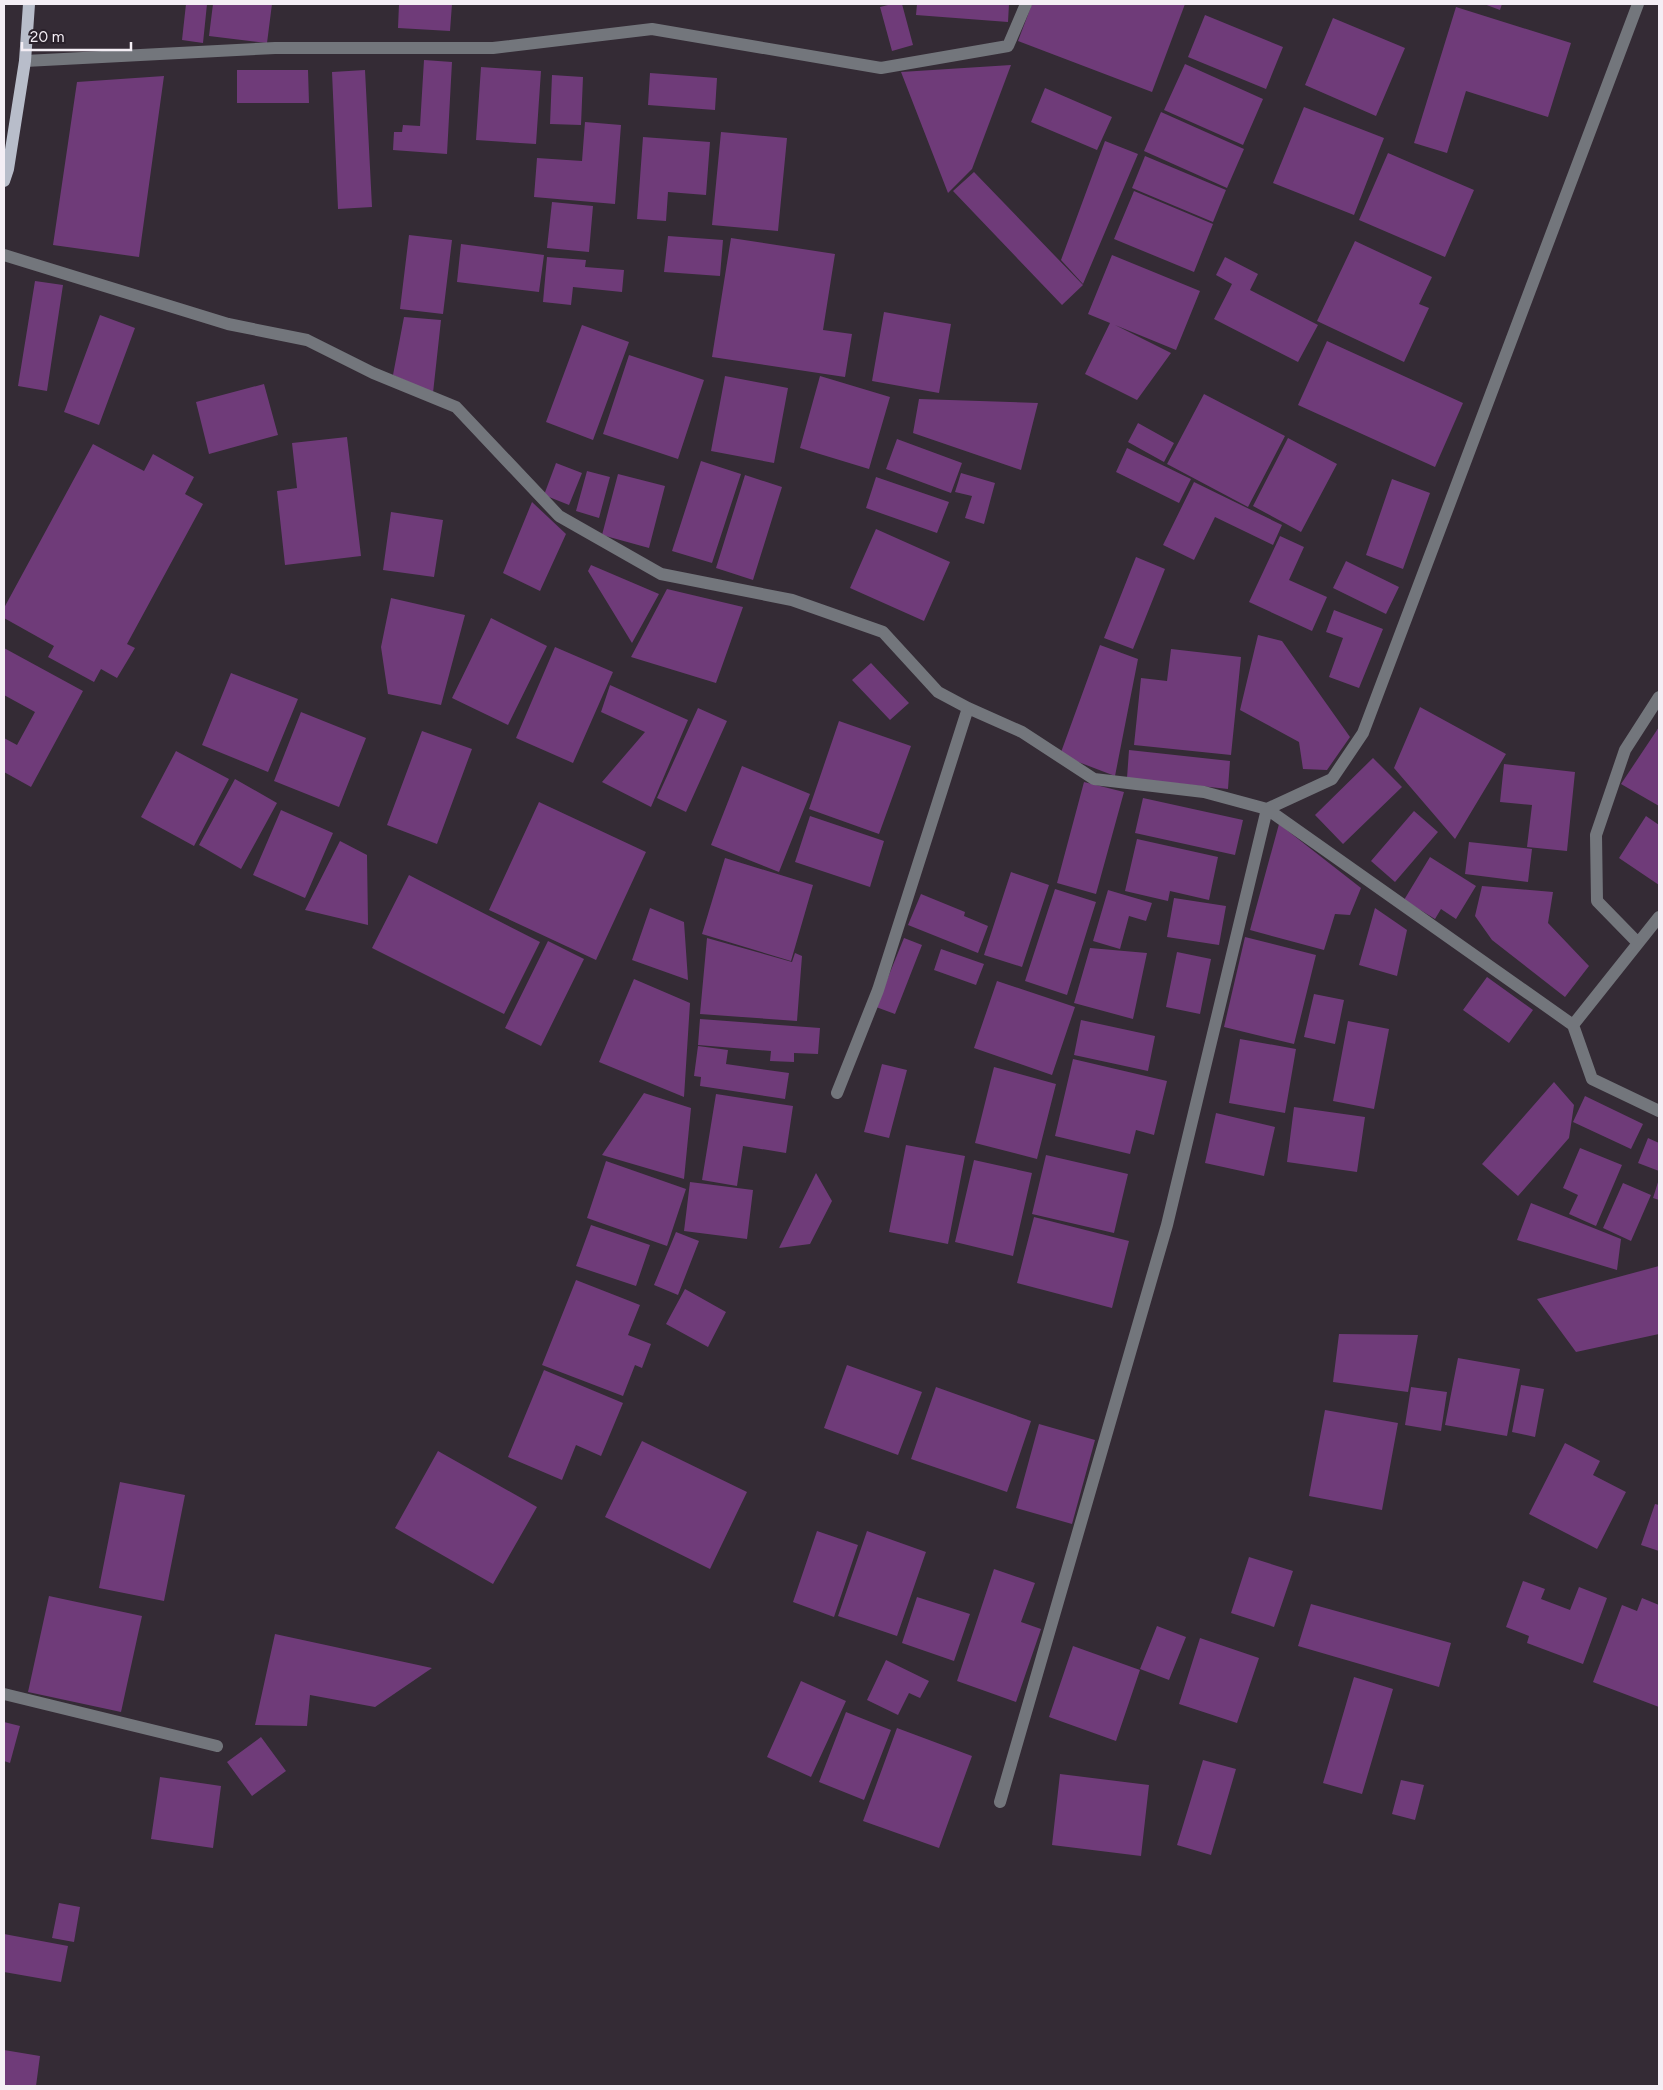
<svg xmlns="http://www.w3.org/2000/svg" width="1663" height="2090" viewBox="0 0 1663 2090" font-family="Figtree,sans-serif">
<rect width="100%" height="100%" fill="#342b35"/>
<path fill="#6f3b79" d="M186,4h21l-4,39 -21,-3z
M213,4h59l-5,39 -58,-7z
M399,4h53l-2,27 -52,-3z
M892,4h10l11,41 -21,6 -12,-44z
M917,4h92l-1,18 -92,-7z
M1032,4h153l-33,88 -134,-51z
M1484,4h18l-2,6z
M1456,7l115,36 -23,74 -82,-26 -19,62 -33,-10z
M1205,15l78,32 -17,42 -78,-32z
M1333,18l72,30 -29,68 -71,-31z
M424,60l28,2 -5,92 -54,-4 1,-18h8l1,-7 17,1z
M1185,64l78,35 -20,46 -79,-35z
M1011,65l-39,104 -24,24 -47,-121z
M481,67l60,4 -5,73 -60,-4z
M237,70h71l1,33h-72z
M365,70l7,137 -34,2 -6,-137z
M650,73l67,5 -2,32 -67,-5z
M552,75l31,2 -2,48 -31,-1z
M164,76l-25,181 -86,-12 24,-163z
M1045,88l67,29 -15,33 -66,-28z
M1304,107l80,31 -30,77 -81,-32z
M1161,112l83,37 -17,39 -83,-37z
M585,122l36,3 -6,79 -81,-7 3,-39 45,3z
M721,132l66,6 -9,93 -66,-6z
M643,137l67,5 -4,53 -38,-3 -2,29 -29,-2z
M1105,141l33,13 -55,130 -22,-24z
M1388,153l86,37 -29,67 -86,-37z
M1145,156l81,34 -13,32 -81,-34z
M974,172l109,113 -21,20 -109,-114z
M1134,191l79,33 -19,48 -80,-33z
M552,202l41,4 -4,46 -42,-4z
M409,235l43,5 -9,74 -43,-5z
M668,236l55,4 -3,36 -56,-4z
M731,238l104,16 -12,76 29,4 -7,43 -133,-20z
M1355,241l77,36 -13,27 10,4 -25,54 -87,-41z
M461,244l83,11 -5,37 -82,-10z
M1112,255l88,36 -24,59 -61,-25 56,28 -34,47 -52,-26 25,-51 -22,-9z
M547,257l39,3 -1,7 39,3 -2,22 -49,-5 -2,18 -28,-3z
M1225,257l33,17 -8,16 68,35 -20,37 -84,-43 18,-35 -16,-9z
M35,281l28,4 -16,106 -29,-5z
M884,312l67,12 -12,69 -67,-12z
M100,315l35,13 -36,97 -35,-13z
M404,317l37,3 -8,73 -40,-18z
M582,325l47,17 -36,98 -47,-18z
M1327,341l136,62 -28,64 -137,-62z
M629,355l75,25 -26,79 -75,-25z
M725,376l63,12 -14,75 -63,-12z
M820,376l70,21 -21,72 -69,-21z
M264,384l14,51 -69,19 -13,-52z
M1204,394l81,42 -37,71 -81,-43z
M919,399l119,4 -17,67 -108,-37z
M1138,423l36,20 -10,19 -36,-20z
M347,437l14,119 -76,9 -8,-74 20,-3 -5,-45z
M1288,438l49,26 -36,68 -48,-26z
M897,439l65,24 -11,30 -65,-24z
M93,444l51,27 9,-17 41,23 -9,17 18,10 -76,140 8,4 -18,30 -16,-9 -7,13 -46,-25 6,-11 -50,-28v-10z
M1127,448l64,31 -12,24 -63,-31z
M701,461l40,13 -29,89 -40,-12z
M556,463l26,10 -13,32 -25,-10z
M587,471l23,6 -11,41 -23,-7z
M961,473l34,10 -11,41 -19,-6 7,-22 -17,-4z
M618,474l47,12 -16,62 -47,-13z
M745,475l37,12 -29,93 -37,-12z
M876,477l73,25 -12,31 -71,-25z
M1392,479l38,14 -27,76 -37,-14z
M1194,482l88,43 -9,20 -58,-28 -21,43 -31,-15z
M532,502l34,32 -26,57 -37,-18z
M391,512l52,8 -9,57 -51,-7z
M876,529l74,33 -26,59 -74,-33z
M1280,536l24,11 -15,33 38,17 -15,34 -63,-29z
M1136,557l29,12 -32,80 -29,-11z
M1346,561l53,26 -13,27 -53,-26z
M591,565l68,29 -27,49 -44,-72z
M667,589l76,18 -27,76 -85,-26z
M391,598l74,17 -24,90 -53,-11 -7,-47z
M1334,610l49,19 -24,59 -30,-11 14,-39 -17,-6z
M491,618l56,28 -39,79 -56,-27z
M1258,635l24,6 68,96 -23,33 -24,-1 -4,-27 -59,-32z
M1100,645l38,14 -23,117 -55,-21z
M555,647l58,25 -40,91 -57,-25z
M4,648l79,43 -52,96 -27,-15v-34l13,7 18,-33 -31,-17z
M1171,649l70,8 -10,98 -97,-10 7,-67 26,3z
M871,663l38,40 -19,17 -38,-40z
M231,673l67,26 -30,73 -66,-27z
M610,685l78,35 -37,87 -49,-25 43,-50 -44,-20z
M1420,707l86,47 -51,85 -61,-71z
M698,708l29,13 -41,91 -29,-14z
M301,712l65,26 -27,69 -65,-26z
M839,721l72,25 -32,88 -70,-25z
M1659,727v79l-38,-22z
M422,731l50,18 -35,95 -50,-19z
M1129,750l101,11 -2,28 -101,-11z
M176,751l53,28 -35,67 -53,-29z
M1373,758l29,29 -59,57 -28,-29z
M1504,764l71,8 -8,79 -40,-4 5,-42 -32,-3z
M742,766l68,28 -31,78 -68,-27z
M235,779l42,24 -36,66 -42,-24z
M1084,782l40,10 -28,102 -39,-11z
M1143,798l100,22 -8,35 -100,-22z
M539,802l107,50 -50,108 -107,-50z
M281,810l52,23 -28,65 -52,-23z
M1414,811l24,21 -43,50 -24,-21z
M810,816l74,25 -14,46 -75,-25z
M1646,816l13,9v60l-40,-27z
M1279,824l82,64 -11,27 -15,-1 -11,36 -74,-20z
M1137,839l81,18 -9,43 -39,-9 -2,10 -43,-10z
M340,841l27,14 1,70 -63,-15z
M1469,842l63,7 -4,33 -63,-8z
M1430,857l46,29 -20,33 -15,-10 -6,10 -31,-19z
M725,858l88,27 -22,76 -89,-27z
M1011,872l38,13 -27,82 -38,-12z
M409,875l131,67 -36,72 -132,-66z
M1482,886l71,6 -5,31 41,43 -24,31 -73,-57 -17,-24z
M1055,889l41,13 -29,93 -42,-14z
M1108,890l44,13 -6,18 -17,-5 -9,33 -27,-8z
M921,894l44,18 -1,4 24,10 -10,27 -70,-28z
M1174,898l52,8 -7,39 -52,-8z
M650,908l34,14 4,58 -56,-20z
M1375,908l32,22 -10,46 -38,-11z
M1245,937l71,18 -22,89 -70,-17z
M707,938l85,24 3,-9 7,3 -5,65 -97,-7z
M904,938l18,7 -27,69 -19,-7z
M548,941l36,18 -43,87 -36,-18z
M1090,948l57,5 -14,66 -59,-16z
M941,949l43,15 -8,21 -42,-15z
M1177,952l34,7 -11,55 -34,-7z
M1487,977l46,33 -24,33 -46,-33z
M634,979l56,24 -6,94 -85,-35z
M997,981l78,26 -23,68 -78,-27z
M1314,994l30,6 -9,44 -31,-7z
M700,1019l120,9 -2,26 -24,-1v9l-24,-1 1,-10 -73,-6z
M1081,1020l74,16 -7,35 -74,-16z
M1348,1021l41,8 -15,80 -41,-8z
M1240,1039l56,10 -11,64 -56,-10z
M698,1046l30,4 -2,14 63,9 -4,26 -85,-13 1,-9 -7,-1z
M1073,1059l94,22 -13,54 -18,-5 -6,24 -75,-18z
M882,1064l25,6 -18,68 -25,-6z
M994,1067l62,17 -19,75 -62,-16z
M1554,1082l20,23 -5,33 -51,58 -36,-32z
M644,1093l47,15 -7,71 -82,-24z
M716,1094l77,12 -7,47 -43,-7 -6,40 -35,-6z
M1585,1096l58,28 -12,25 -58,-27z
M1294,1107l71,10 -8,55 -70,-10z
M1216,1113l59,14 -11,49 -59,-13z
M1648,1138l11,5v28l-21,-8z
M906,1145l59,11 -17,88 -59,-12z
M1580,1148l42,17 -26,61 -27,-12 9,-19 -15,-7z
M1046,1155l82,19 -14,59 -82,-19z
M974,1160l58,13 -19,83 -58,-14z
M606,1161l80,28 -19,57 -80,-28z
M816,1173l16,28 -22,43 -31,4z
M1659,1179v21l-6,-2z
M690,1182l63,8 -6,49 -63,-8z
M1623,1183l28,12 -20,46 -28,-13z
M1531,1203l90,36 -4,31 -100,-30z
M1034,1217l95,24 -17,67 -95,-25z
M591,1225l59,20 -14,41 -60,-20z
M676,1232l23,9 -21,54 -24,-10z
M1659,1266v68l-83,18 -39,-53z
M576,1280l64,25 -12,30 23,9 -9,24 -7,-3 -12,31 -81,-31z
M685,1289l41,23 -18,35 -42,-23z
M1339,1334l79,1 -10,57 -75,-10z
M1458,1358l62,11 -13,67 -62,-11z
M847,1365l75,27 -24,63 -74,-27z
M544,1370l79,33 -22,53 -25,-11 -14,35 -54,-23z
M1521,1385l23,4 -9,48 -23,-5z
M936,1387l95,34 -24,71 -96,-33z
M1411,1387l36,5 -6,39 -36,-6z
M1325,1410l73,13 -16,87 -73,-14z
M1039,1424l56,16 -23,84 -56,-16z
M642,1441l105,51 -37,77 -105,-52z
M1565,1443l35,18 -7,14 33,17 -29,57 -68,-35z
M438,1451l99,56 -44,77 -98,-56z
M120,1482l65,13 -21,106 -65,-13z
M1655,1504l4,1v46l-18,-6z
M817,1531l41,14 -24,72 -41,-15z
M867,1531l59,21 -29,84 -59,-20z
M1249,1557l44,14 -19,56 -43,-14z
M994,1569l41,14 -14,39 20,7 -25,73 -59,-21z
M1523,1581l22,8 -4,10 29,11 9,-23 28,11 -24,66 -56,-21 2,-7 -23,-9z
M49,1596l93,20 -21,96 -93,-20z
M917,1597l53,17 -16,47 -52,-18z
M1642,1598l17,7v102l-66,-25 29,-77 15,6z
M1311,1604l140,39 -12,44 -141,-41z
M1157,1626l29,11 -17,43 -29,-11z
M275,1634l157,34 -57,39 -65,-12 -3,31 -52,-1z
M1200,1638l59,20 -22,65 -58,-19z
M1073,1646l67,24 -24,71 -67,-24z
M886,1660l43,21 -9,17 -11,-5 -11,22 -31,-15z
M1354,1677l39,12 -31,105 -39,-11z
M801,1681l45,20 -35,76 -44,-20z
M846,1712l45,18 -27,70 -45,-18z
M4,1722l16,4 -10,37 -6,-2z
M897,1728l75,28 -33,92 -76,-27z
M261,1737l25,34 -34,25 -25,-34z
M1203,1760l33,9 -25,86 -34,-10z
M1060,1774l89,11 -8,71 -89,-11z
M160,1777l61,9 -8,62 -62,-9z
M1401,1780l23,5 -9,35 -23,-6z
M59,1903l21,4 -6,35 -22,-4z
M4,1934l64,12 -7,36 -57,-10z
M4,2050l36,6 -4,30h-32z"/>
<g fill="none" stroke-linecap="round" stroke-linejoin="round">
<path stroke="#73767c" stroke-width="12" d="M25,61l250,-13h218l159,-19 229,39 127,-22 18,-42
M4,255l224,69 79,16 66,33 83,34 103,109 102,58 131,26 91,32 55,60 30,16 54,24 72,47 110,13 63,17 306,216 19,54 67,32
M1638,943l-41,-42 -1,-66 29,-85 34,-53
M1573,1025l86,-108
M837,1093l41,-103 90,-282
M4,1694l213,52
M1000,1802l167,-577 100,-416 65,-30 31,-46 275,-729"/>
<path stroke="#b8bdca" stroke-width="12" d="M4,181l4,-12 17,-108 4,-57"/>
</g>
<rect width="1663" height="2090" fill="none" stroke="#f4eef5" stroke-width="10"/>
<path d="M22 42v8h109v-8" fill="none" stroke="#f4eef5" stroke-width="2.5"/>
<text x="30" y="42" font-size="15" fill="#f4eef5" stroke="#2a212b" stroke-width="4" paint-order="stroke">20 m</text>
</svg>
